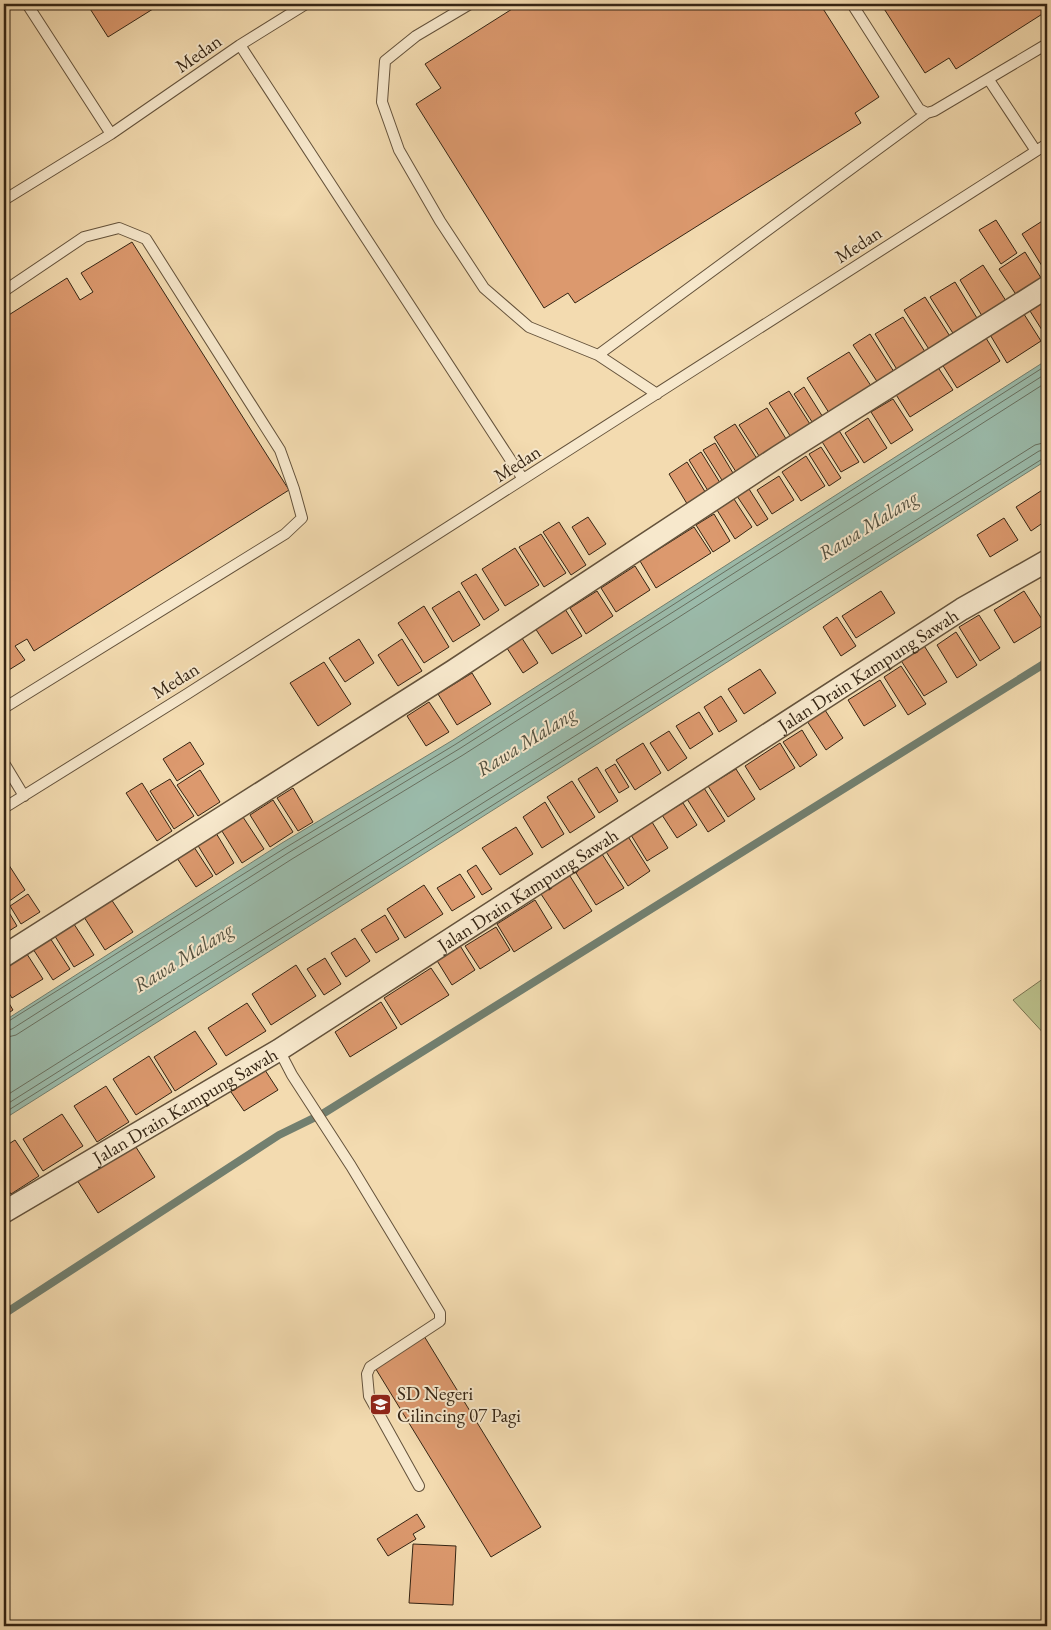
<svg xmlns="http://www.w3.org/2000/svg" width="1051" height="1630" viewBox="0 0 1051 1630" font-family="'EB Garamond',serif">
<rect width="100%" height="100%" fill="#f3dbb0"/>
<filter id="stains"><feTurbulence type="fractalNoise" baseFrequency=".004" numOctaves="4"/><feColorMatrix values="0 0 0 0 .2 0 0 0 0 .09 0 0 0 0 .02 0 0 0 .5 -.17"/></filter>
<radialGradient id="worn" r=".72"><stop offset=".6" stop-color="#630" stop-opacity="0"/><stop offset="1" stop-color="#630" stop-opacity=".3"/></radialGradient>
<path fill="#bbc08b" stroke="#787250" d="M1047,976v61l-34,-37z"/>
<path fill="#9bbbab" stroke="#727f6f" d="M1047,360v100l-1043,659v-98l278,-178 171,-103z"/>
<g fill="none" stroke-linecap="round" stroke-linejoin="round">
<path stroke="#687060" stroke-width="1" d="M4,1024l281,-176 171,-104 591,-379
M4,1031l8,-2 276,-176 171,-104 588,-376
M4,1038l12,-3 276,-176 171,-104 584,-373
M4,1097l1031,-652 12,-3
M4,1106l1035,-655 8,-1
M4,1113l1043,-657"/>
<path stroke="#727f6f" stroke-width="8" d="M4,1314l275,-179 45,-22 723,-451"/>
</g>
<path fill="#dc996e" stroke="#352514" d="M87,4h74l-53,33z
M520,4h300l59,93 -24,16 6,10 -286,180 -7,-10 -24,15 -128,-204 25,-16 -16,-24z
M881,4h166v7l-91,58 -7,-11 -24,15z
M1047,218v56l-25,-40z
M996,220l21,33 -16,11 -22,-34z
M132,242l157,248 -255,161 -7,-12 -12,7 10,14 -21,13v-355l63,-40 13,22 13,-8 -12,-19z
M1025,252l21,34 -25,16 -22,-33z
M983,265l25,39 -24,15 -24,-39z
M955,282l25,41 -24,15 -26,-41z
M925,297l28,44 -21,13 -28,-44z
M1047,300v38l-17,-27z
M1022,311l19,30 -34,22 -18,-30z
M903,317l26,41 -28,18 -26,-42z
M983,333l17,28 -43,27 -17,-27z
M870,334l26,41 -16,11 -27,-41z
M849,352l24,37 -42,27 -24,-38z
M937,366l16,24 -43,27 -15,-24z
M804,387l22,35 -10,6 -22,-34z
M789,391l26,41 -19,13 -27,-42z
M893,399l20,31 -22,14 -20,-32z
M767,408l21,34 -27,17 -22,-34z
M868,418l19,30 -23,15 -19,-30z
M735,424l24,38 -21,13 -24,-38z
M838,429l21,33 -18,10 -20,-32z
M715,443l21,35 -11,7 -22,-35z
M821,447l20,31 -12,8 -20,-32z
M701,452l21,34 -12,8 -21,-34z
M806,456l19,30 -24,15 -19,-29z
M687,462l20,33 -18,12 -20,-33z
M779,476l15,24 -22,14 -15,-24z
M1047,487v33l-16,11 -15,-24z
M749,489l19,30 -11,7 -20,-30z
M734,499l18,28 -17,12 -18,-29z
M714,514l16,27 -17,11 -17,-27z
M588,517l18,27 -17,11 -17,-28z
M1004,518l14,22 -28,17 -13,-22z
M559,522l27,43 -15,10 -28,-43z
M694,527l17,26 -55,35 -16,-27z
M541,534l25,39 -22,14 -25,-40z
M515,548l24,37 -34,21 -23,-37z
M635,566l15,24 -34,22 -15,-24z
M476,574l23,36 -15,10 -23,-37z
M1047,577v13l-6,-9z
M459,591l21,34 -27,17 -21,-34z
M597,591l16,25 -27,18 -16,-26z
M881,591l14,22 -39,25 -14,-22z
M1024,591l21,33 -31,19 -20,-33z
M424,606l25,41 -25,16 -26,-40z
M565,609l17,27 -30,18 -17,-26z
M979,615l21,33 -20,13 -21,-34z
M837,617l19,29 -15,10 -18,-29z
M518,632l20,31 -15,10 -20,-31z
M956,632l21,33 -20,13 -20,-33z
M359,639l15,24 -29,19 -16,-24z
M402,639l20,32 -24,15 -20,-31z
M923,644l24,38 -23,14 -24,-37z
M324,662l27,42 -33,22 -28,-43z
M901,666l25,38 -18,11 -24,-38z
M760,669l16,24 -32,21 -16,-25z
M472,673l19,31 -34,21 -19,-31z
M880,680l16,26 -32,20 -16,-26z
M721,696l16,25 -18,11 -15,-25z
M429,702l20,30 -23,14 -19,-30z
M825,710l18,28 -17,12 -19,-29z
M699,712l14,22 -23,15 -14,-23z
M802,730l15,25 -17,12 -17,-25z
M669,731l18,27 -19,13 -18,-28z
M190,742l14,22 -27,17 -14,-22z
M643,743l18,30 -26,17 -19,-30z
M780,743l15,25 -35,22 -15,-24z
M615,764l14,23 -10,6 -14,-23z
M597,767l21,34 -19,12 -21,-34z
M736,769l19,30 -27,18 -20,-31z
M200,770l20,32 -22,14 -21,-31z
M170,779l24,37 -20,13 -24,-38z
M572,781l23,36 -25,16 -23,-36z
M142,783l30,48 -15,10 -31,-48z
M293,788l20,34 -15,9 -21,-33z
M704,788l21,33 -17,11 -21,-33z
M273,800l20,32 -23,15 -20,-32z
M545,802l19,32 -22,14 -19,-31z
M683,803l14,22 -20,13 -15,-23z
M241,814l23,35 -22,14 -22,-35z
M652,822l16,26 -21,13 -16,-26z
M516,827l17,27 -33,21 -18,-27z
M216,833l18,30 -18,12 -19,-31z
M627,835l23,36 -22,15 -23,-36z
M192,844l21,32 -17,11 -21,-32z
M600,851l24,37 -28,17 -23,-37z
M5,859l20,31 -17,12 -4,-7z
M476,865l16,24 -10,6 -15,-24z
M568,873l24,38 -28,18 -25,-38z
M460,874l15,23 -23,14 -15,-23z
M424,885l19,29 -38,24 -18,-29z
M28,894l12,18 -19,12 -11,-18z
M111,899l22,33 -28,18 -21,-33z
M535,900l17,28 -38,24 -17,-28z
M4,904l13,22 -13,8z
M385,915l14,24 -23,14 -15,-23z
M72,921l22,34 -20,12 -21,-34z
M496,927l14,23 -30,19 -15,-23z
M50,938l20,31 -17,11 -20,-31z
M355,938l15,23 -24,16 -15,-24z
M459,944l16,26 -23,15 -16,-26z
M25,951l18,28 -31,19 -8,-13v-21z
M325,958l16,26 -17,11 -17,-26z
M296,965l20,31 -45,29 -19,-31z
M431,968l18,27 -48,30 -17,-27z
M4,995l9,15 -9,6z
M381,1002l16,26 -47,29 -15,-25z
M247,1003l19,28 -40,25 -18,-28z
M195,1031l22,33 -42,27 -21,-34z
M149,1056l23,36 -36,23 -23,-36z
M263,1067l15,23 -34,21 -15,-22z
M106,1086l23,36 -32,20 -23,-36z
M62,1114l21,32 -40,25 -20,-32z
M15,1140l24,36 -28,18 -7,-10v-37z
M134,1144l21,33 -57,36 -21,-33z
M424,1336l117,191 -50,30 -117,-191z
M417,1514l8,13 -12,7 3,5 -28,17 -11,-17z
M413,1544l43,2 -3,59 -44,-2z"/>
<g fill="none" stroke-linecap="round" stroke-linejoin="round">
<defs>
<path id="lane" d="M470,4l-54,32 -31,25 -3,41 17,48 41,71 44,67 45,39 69,28 59,39
M852,4l67,105 8,4 7,-2 113,-67
M240,45l283,434
M989,80l47,71
M111,134l129,-89 66,-41
M4,200l107,-66 -84,-130
M4,291l80,-54 35,-9 27,11 134,211 14,39 8,29 -17,16 -281,174
M598,355l329,-242
M4,763l20,33
M4,808l183,-114 860,-550
M279,1050l13,25 59,91 89,147v8l-70,46 -3,7 2,22 50,90"/>
<g id="street">
<path d="M4,956l449,-285 326,-215 268,-169"/>
<path id="s1" d="M4,1212l275,-162 683,-441 85,-48"/>
</g>
</defs>
<use href="#lane" stroke="#64523b" stroke-width="12"/>
<use href="#street" stroke="#64523b" stroke-width="24"/>
<use href="#lane" stroke="#f7e8cc" stroke-width="10"/>
<use href="#street" stroke="#f7e8cc" stroke-width="21"/>
</g>
<defs>
<symbol id="school-square" viewBox="-11 -11 22 22"><rect x="-9" y="-9" width="18" height="18" rx="4" fill="#8f2418" stroke="#f7e8cc"/><path d="M0-5L7-2L0 1L-7-2ZM-4 1L0 2.5L4 1V4Q0 6-4 4Z" fill="#fff"/></symbol>
</defs>
<g fill-rule="evenodd">
<use href="#school-square" x="368" y="1392" width="25" height="25"/>
</g>
<g text-anchor="middle" stroke-width="4" stroke-linejoin="round" paint-order="stroke">
<g font-size="19" fill="#352514" stroke="#f7e8cc">
<text transform="translate(198 53) rotate(-35)" y="7">Medan</text>
<text transform="translate(858 244) rotate(-33)" y="7">Medan</text>
<text transform="translate(517 463) rotate(-33)" y="7">Medan</text>
<text dy="7" stroke="none"><textPath href="#s1" startOffset="1020">Jalan Drain Kampung Sawah</textPath></text>
<text transform="translate(175 680) rotate(-32)" y="7">Medan</text>
<text dy="7" stroke="none"><textPath href="#s1" startOffset="615">Jalan Drain Kampung Sawah</textPath></text>
<text dy="7" stroke="none"><textPath href="#s1" startOffset="210">Jalan Drain Kampung Sawah</textPath></text>
</g>
<g font-size="19" fill="#352514" stroke="#f7e8cc" text-anchor="start">
<text x="397" y="1400">SD Negeri<tspan x="397" dy="22">Cilincing 07 Pagi</tspan></text>
</g>
<g font-size="20" font-style="italic" fill="#545241" stroke="#f7e8cc">
<text transform="translate(868 525) rotate(-32)" y="7">Rawa Malang</text>
<text transform="translate(526 741) rotate(-32)" y="7">Rawa Malang</text>
<text transform="translate(183 957) rotate(-32)" y="7">Rawa Malang</text>
</g>
</g>
<rect width="1051" height="1630" fill="none" stroke="#f3dbb0" stroke-width="20"/>
<rect x="5" y="5" width="1041" height="1620" fill="none" stroke="#352514" stroke-width="2.5"/>
<rect x="10" y="10" width="1031" height="1610" fill="none" stroke="#352514"/>
<rect width="100%" height="100%" filter="url(#stains)"/>
<rect width="100%" height="100%" fill="url(#worn)"/>
</svg>
